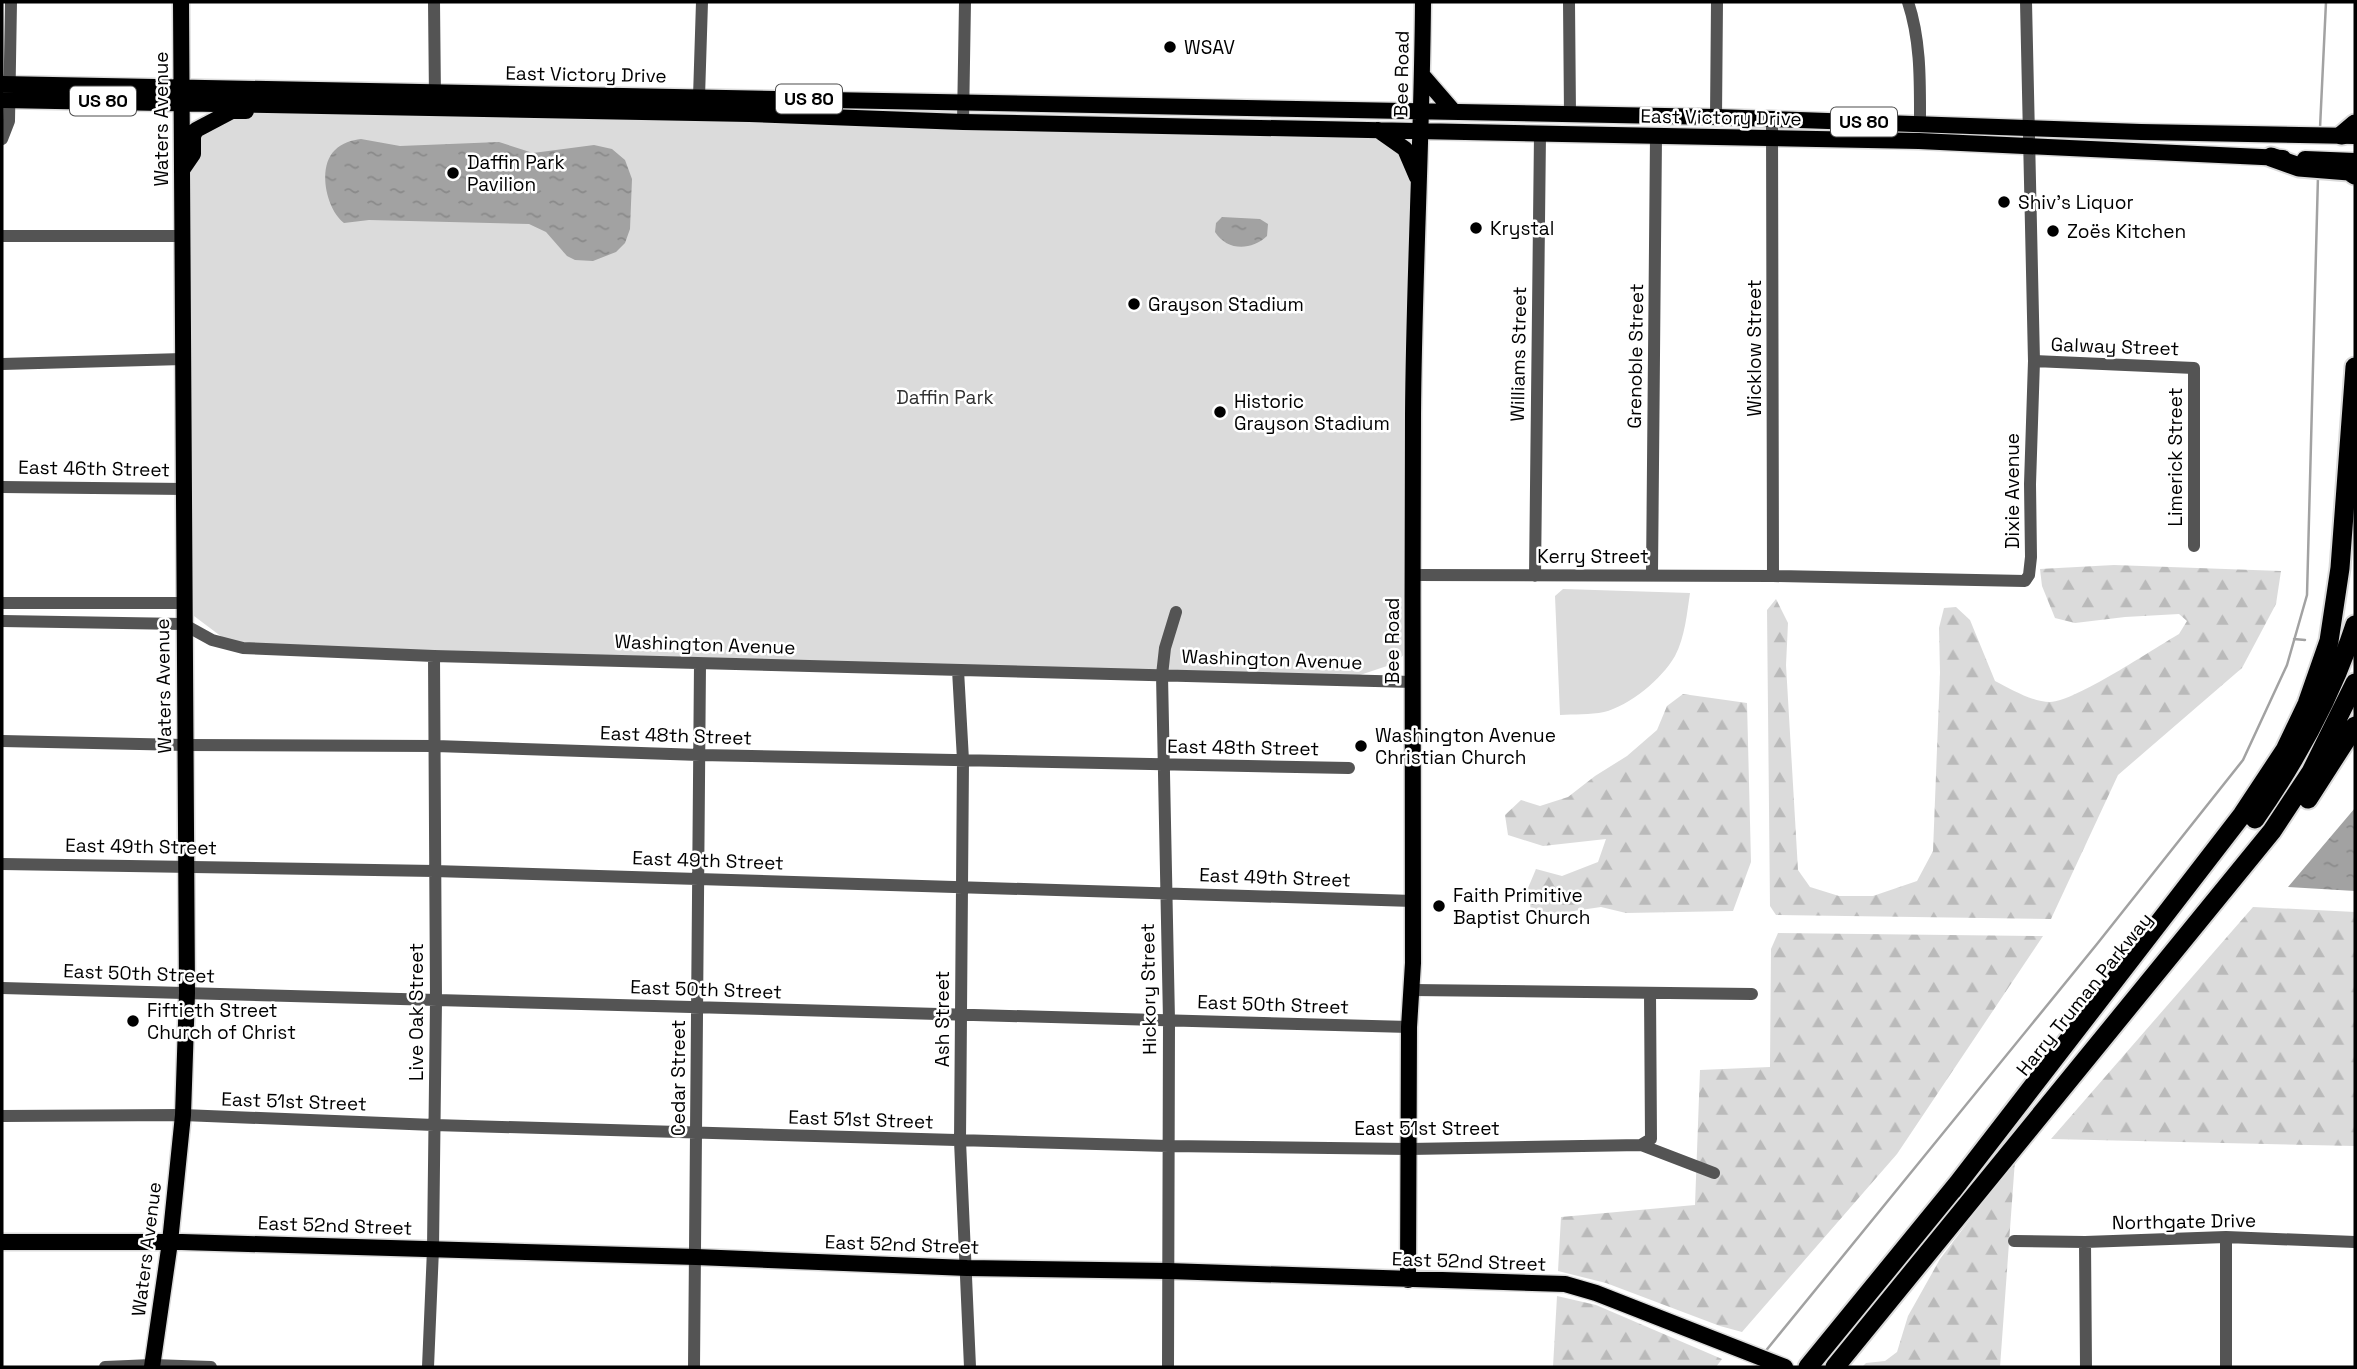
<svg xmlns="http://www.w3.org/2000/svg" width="2357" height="1369" viewBox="0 0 2357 1369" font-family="'Space Grotesk',sans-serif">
<defs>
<pattern id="forest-firs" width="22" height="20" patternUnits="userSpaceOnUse" patternTransform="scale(1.75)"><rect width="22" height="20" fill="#dbdbdb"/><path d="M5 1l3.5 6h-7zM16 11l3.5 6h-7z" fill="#bababa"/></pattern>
<pattern id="water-ripples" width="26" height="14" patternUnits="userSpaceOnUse" patternTransform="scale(1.75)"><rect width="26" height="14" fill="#a2a2a2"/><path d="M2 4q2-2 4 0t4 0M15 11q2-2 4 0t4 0" fill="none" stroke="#8a8a8a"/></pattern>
</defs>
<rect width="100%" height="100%" fill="#fff"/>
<path fill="#dbdbdb" d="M327,110l1049,28c37,10 34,32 40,65l-10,450 -13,11 -36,12 -1085,-30 -46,-6 -36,-27v-447l6,-29 47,-24 27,1z
M1563,589l127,4c-3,20 -5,44 -15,63 -13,23 -46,50 -71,56 -14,3 -30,2 -44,3l-5,-119z"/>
<path fill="url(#forest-firs)" d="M2114,565l167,6 -5,33 -34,64 -124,107 -67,144 -275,-4 -6,-9 -3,-296 9,-11 12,24 -2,42 12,205 12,17 29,9h34l44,-15 16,-30 7,-178 -1,-45 5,-20 12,-1 14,13 25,61c16,8 37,21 55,21 26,-1 103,-53 129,-68l8,-13 -8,-7 -54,3 -50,6 -20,-5 -13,-32 -2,-17z
M1683,694l64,9 4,159 -18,49 -107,2 -25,-6 -41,6 -29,-2 -3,-23 8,-19 26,7 36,-14 8,-23 -63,7 -35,-11 -3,-20 16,-15 19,6 28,-9 27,-21 32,-20 30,-26 10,-24z
M2253,907l102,5v234l-304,-7z
M1778,933l265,3 -146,218 -155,178 -22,-6 -114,-43 -48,-12 3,-54 134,-12 5,-135 70,-3 1,-118z
M2015,1160l-15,207h-138l4,-4 19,-2 12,-9 11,-36 32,-57z
M1557,1296l39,9 126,54 -6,8h-163z"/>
<path fill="url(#water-ripples)" d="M361,139l39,7 99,-4 34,11 61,-8 18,4 13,11 7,19 -2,50 -5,14 -9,9 -23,9 -18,-1 -8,-4 -21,-24 -17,-8 -160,-4 -25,3c-18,-14 -27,-56 -9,-73 7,-7 17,-10 26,-11z
M1222,217l38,2 8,5 -1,12c-16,15 -40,15 -52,-4l1,-9z
M2355,808v83l-67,-4z"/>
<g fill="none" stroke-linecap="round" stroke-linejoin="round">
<path stroke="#a2a2a2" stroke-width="2.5" d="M2320,128l6,-126
M2294,639l11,1
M1764,1353l333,-409 146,-184 44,-95 20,-70 11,-419"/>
<defs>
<path id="major" d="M1422,75l32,37
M2,84l1714,33 425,15 213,4
M2,100l747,14 214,8 956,19 364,17
M1378,130l27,19 12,28
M2305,159l50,2
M182,170l11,-16v-18l3,-6 36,-19h14
M2,1242h180l514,15 271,11 201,3 397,13 31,9 189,74
M1408,1280l1,-253 4,-64c0,-183 -1,-366 0,-549 1,-138 9,-275 10,-412
M152,1367l18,-125 13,-127 4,-122 -6,-991"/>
<path id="highway" d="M2342,135l13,-11
M2271,157l28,10 50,4 6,4
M2308,799l47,-73
M2255,819c42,-60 77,-124 100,-194
M1952,1191l290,-376 43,-65 22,-46 22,-63 11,-73 15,-201
M1808,1367l151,-185
M1835,1367l437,-536 39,-59 44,-89"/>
</defs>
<use href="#major" stroke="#dbdbdb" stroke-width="19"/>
<use href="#highway" stroke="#dbdbdb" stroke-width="23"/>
<path stroke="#545454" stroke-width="12" d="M434,2l1,97
M1569,2l1,113
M1908,2c13,39 12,80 12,121
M699,97l3,-95
M1716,117l1,-115
M1772,119l1,457
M963,122l2,-120
M2,139l7,-18 2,-119
M2,236h180
M2034,361l160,7v178
M2,364l181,-5
M2,487l183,2
M1414,575l359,1 252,5 4,-6 2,-18 -1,-73 4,-123 -8,-359
M1652,575l4,-439
M1535,576l5,-442
M2,603h181
M2,621l181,3 29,16 31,8 191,8 979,26
M958,670l5,90 -3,381 10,226
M2,741l183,4 251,1 264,9 649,13
M2,864l432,7 979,30
M2,988l1407,39
M1412,990l340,4
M2,1116l181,-1 251,10 734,21 241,3 232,-4 73,28
M1641,1145l10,-6 -1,-146
M2226,1237v130
M2014,1241l71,1 141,-5 129,5
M2085,1242l1,125
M105,1367l47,-2 59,2
M428,1367l5,-118 3,-249 -2,-344
M694,1367l6,-703
M1168,1367l1,-347 -7,-345 3,-27 11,-36"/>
<use href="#major" stroke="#000" stroke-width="16"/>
<use href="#highway" stroke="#000" stroke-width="19"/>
</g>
<g fill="#000" stroke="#fff" stroke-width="2.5">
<circle cx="1170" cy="47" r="7"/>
<circle cx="453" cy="173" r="7"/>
<circle cx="2004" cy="202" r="7"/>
<circle cx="1476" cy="228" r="7"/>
<circle cx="2053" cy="231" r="7"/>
<circle cx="1134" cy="304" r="7"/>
<circle cx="1220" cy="412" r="7"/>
<circle cx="1361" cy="746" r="7"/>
<circle cx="1439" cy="906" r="7"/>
<circle cx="133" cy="1021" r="7"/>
</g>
<g text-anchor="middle" stroke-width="5" stroke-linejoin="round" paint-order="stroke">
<g fill="#fff" stroke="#4c4c4c" stroke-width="2">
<rect x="776" y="84.5" width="66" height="29" rx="5"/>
<rect x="70" y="86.5" width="66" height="29" rx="5"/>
<rect x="1831" y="107.5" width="66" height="29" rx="5"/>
</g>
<g font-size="18" font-weight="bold" fill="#000">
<text x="809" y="105">US 80</text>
<text x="103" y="107">US 80</text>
<text x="1864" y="128">US 80</text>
</g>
<g font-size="19" fill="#000" stroke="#fff" text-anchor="start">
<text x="1184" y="54">WSAV</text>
<text x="467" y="169">Daffin Park<tspan x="467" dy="22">Pavilion</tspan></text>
<text x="2018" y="209">Shiv’s Liquor</text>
<text x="1490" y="235">Krystal</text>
<text x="2067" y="238">Zoës Kitchen</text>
<text x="1148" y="311">Grayson Stadium</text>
<text x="1234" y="408">Historic<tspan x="1234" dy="22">Grayson Stadium</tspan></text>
<text x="1375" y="742">Washington Avenue<tspan x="1375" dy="22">Christian Church</tspan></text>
<text x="1453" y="902">Faith Primitive<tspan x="1453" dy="22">Baptist Church</tspan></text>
<text x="147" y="1017">Fiftieth Street<tspan x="147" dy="22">Church of Christ</tspan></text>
</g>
<g font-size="19" fill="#000" stroke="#fff">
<text transform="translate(586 74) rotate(1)" y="7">East Victory Drive</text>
<text transform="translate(1401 74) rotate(-89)" y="7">Bee Road</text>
<text transform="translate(1721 117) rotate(1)" y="7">East Victory Drive</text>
<text transform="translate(161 119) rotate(-90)" y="7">Waters Avenue</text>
<text transform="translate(2115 346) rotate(2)" y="7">Galway Street</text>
<text transform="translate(1754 348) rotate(-90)" y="7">Wicklow Street</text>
<text transform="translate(1518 354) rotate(-89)" y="7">Williams Street</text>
<text transform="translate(1635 356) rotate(-89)" y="7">Grenoble Street</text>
<text transform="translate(2175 457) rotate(-90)" y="7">Limerick Street</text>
<text transform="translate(94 468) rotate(1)" y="7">East 46th Street</text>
<text transform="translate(2012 491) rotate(-90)" y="7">Dixie Avenue</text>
<text x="1593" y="563">Kerry Street</text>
<text transform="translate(1392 641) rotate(-90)" y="7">Bee Road</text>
<text transform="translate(705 644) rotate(2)" y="7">Washington Avenue</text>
<text transform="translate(1272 659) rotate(2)" y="7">Washington Avenue</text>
<text transform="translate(163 686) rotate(-91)" y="7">Waters Avenue</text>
<text transform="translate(676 735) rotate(2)" y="7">East 48th Street</text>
<text transform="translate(1243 747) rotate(1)" y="7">East 48th Street</text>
<text transform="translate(141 846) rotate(1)" y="7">East 49th Street</text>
<text transform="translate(708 860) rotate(2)" y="7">East 49th Street</text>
<text transform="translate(1275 877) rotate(2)" y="7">East 49th Street</text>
<text transform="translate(139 973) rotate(2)" y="7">East 50th Street</text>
<text transform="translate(706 989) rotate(2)" y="7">East 50th Street</text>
<text transform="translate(1148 989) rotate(-91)" y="7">Hickory Street</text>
<text transform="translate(2084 994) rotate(-51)" y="7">Harry Truman Parkway</text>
<text transform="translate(1273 1004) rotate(2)" y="7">East 50th Street</text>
<text transform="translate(416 1012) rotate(-90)" y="7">Live Oak Street</text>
<text transform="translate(942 1019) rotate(-90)" y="7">Ash Street</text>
<text transform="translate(678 1078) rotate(-90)" y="7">Cedar Street</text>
<text transform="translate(294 1101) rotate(2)" y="7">East 51st Street</text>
<text transform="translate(861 1119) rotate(2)" y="7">East 51st Street</text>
<text x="1427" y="1135">East 51st Street</text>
<text transform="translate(2184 1221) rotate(-1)" y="7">Northgate Drive</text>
<text transform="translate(335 1225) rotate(2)" y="7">East 52nd Street</text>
<text transform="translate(902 1244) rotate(2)" y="7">East 52nd Street</text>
<text transform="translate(146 1249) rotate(-83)" y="7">Waters Avenue</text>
<text transform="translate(1469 1261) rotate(2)" y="7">East 52nd Street</text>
</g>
<g font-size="19" fill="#323232" stroke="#fff">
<text x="945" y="404">Daffin Park</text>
</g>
</g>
<rect width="2357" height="1369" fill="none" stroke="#000000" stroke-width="7"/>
</svg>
